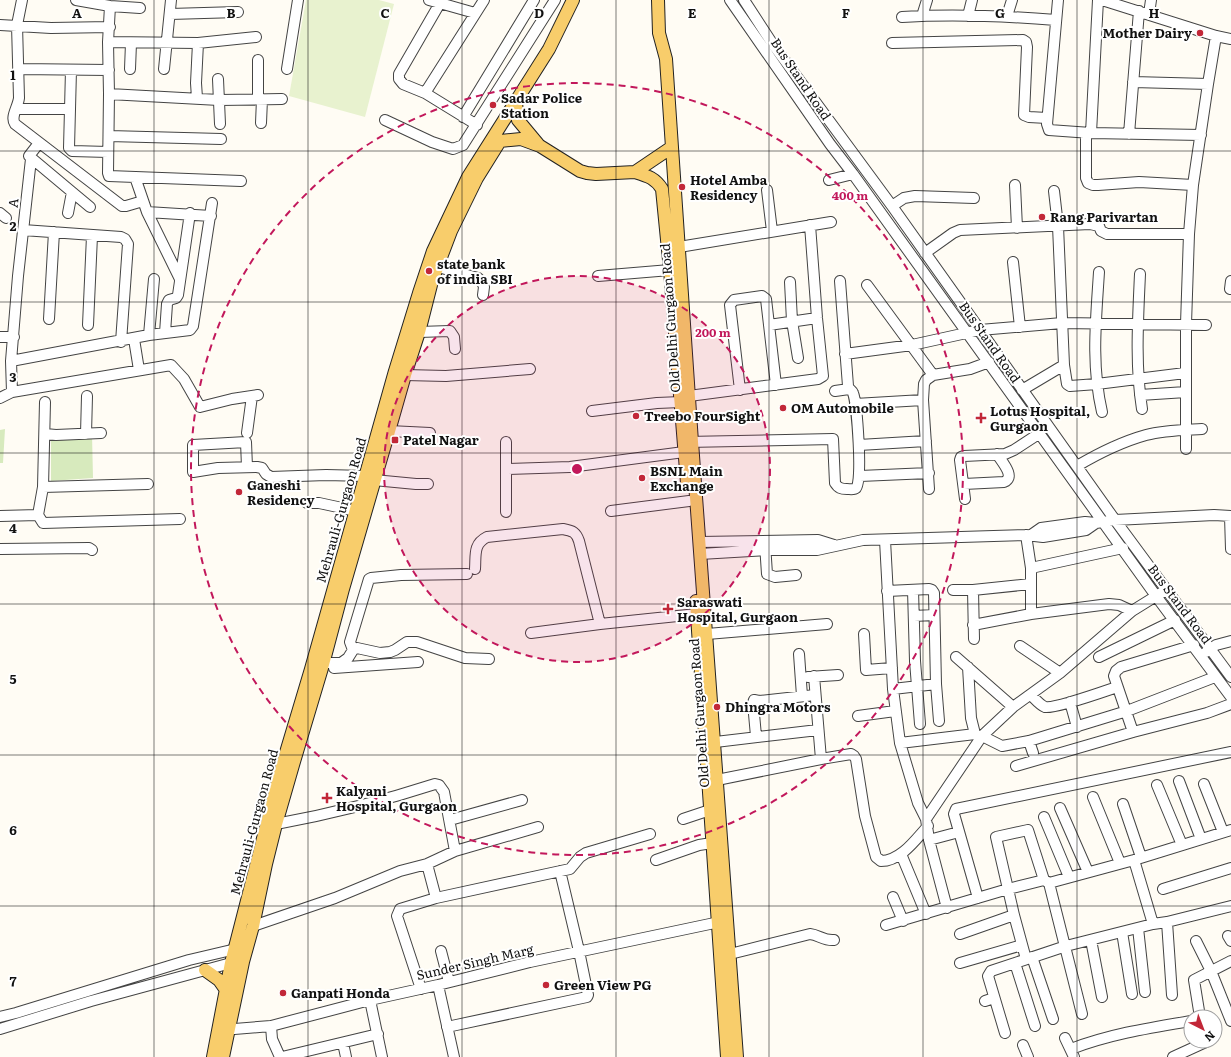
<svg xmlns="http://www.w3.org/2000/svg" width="1231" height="1057" viewBox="0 0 1231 1057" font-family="Literata,serif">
<rect width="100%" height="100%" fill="#fffcf4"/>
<path fill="#d7eabd" d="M5,429l-2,34h-3v-33z
M92,434l1,44 -42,3v-44z"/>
<path fill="#e8f2cf" d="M306,0h73l15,4 -29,113 -76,-21z"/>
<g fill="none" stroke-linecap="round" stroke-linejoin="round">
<defs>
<path id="minor" d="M22,0l-5,25 2,73c-1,9 -9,19 -4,26l107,82h4l17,-5
M76,0l34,6 30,2
M429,0l46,13
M730,0l100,144 23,30 303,422 75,101
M744,0l28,43 120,163 223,314 116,157
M1058,0l-11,124 2,6 42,3 110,2
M1102,0l114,36 15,3
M440,3l-41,71v5l4,5 22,9 52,32
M110,6l-2,36 1,52 -1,79 1,3 132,5
M170,14l68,-2
M1149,14l2,-14
M922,16l5,-16
M968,16l4,-16
M1007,16l5,-16
M902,17c52,-3 103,-1 154,3
M0,25l51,3 59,-1
M108,42l90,1 58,-6
M892,43l131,-3 3,2 1,5 -3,68 5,2 18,1
M18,69l91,1
M130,69l1,-26
M164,69l7,-69
M287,69l11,-69
M71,70l-2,78 3,3 36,1
M218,79l2,45
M1133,82l75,2
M425,93l59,-93
M109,94l110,6 63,-1
M197,98l-1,-15 2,-40
M258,99v-39
M17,109h53
M463,117l71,-117
M385,120l47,22 21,7 10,-4 92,-145
M261,123l1,-24
M1086,133v45l2,5 5,2h5l41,-3 54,3
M1091,133l7,-133
M1129,134l10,-123
M109,136l112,3
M39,143l-10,13 43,36 -4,21
M135,177l12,35 33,67
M829,180l24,-6
M1015,185l2,43
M767,190l5,41
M1054,191l4,35 6,139 3,19 3,2 27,-2 88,-11
M72,192l18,15
M892,206l12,-8 11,-2 59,2
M147,212l64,4
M0,213l6,5
M23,230l98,7 4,2 3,5 -7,98
M679,247l152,-25
M925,253l28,-20 7,-3 130,-6 9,2 2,5 6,3h82
M1013,262l7,65
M438,267l40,11 4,4 2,5 -1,8
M1099,272c-3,48 -8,92 3,140
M1140,274c-2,45 -5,91 2,135
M598,276l72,-6
M790,282l2,39 6,37
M867,285l66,90
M1230,289l1,-8
M49,319l5,-87
M88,325l4,-89
M769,325l48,-7
M419,332l31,-1 4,6 1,12
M165,333l2,-29 2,-4 7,-2 2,-3 12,-82
M149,335l5,-56
M0,337h14
M134,339l5,31
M845,354l67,-9 68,-15 82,-7 144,2
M11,361l138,-26 41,-5 3,-4 19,-123
M405,375l41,1 84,-7
M740,390l-10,-85 4,-5 28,-4 4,3 10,86
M1022,390l42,-25
M835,391l14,-2
M12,392l-1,-31 7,-85 13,-117
M1140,395l46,-3
M689,396l129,-17 5,-3 -6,-58 -7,-93
M0,398l12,-6 159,-27 13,14 16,28 32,-8 26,-4
M45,402l-2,85 -5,28 5,8 137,-4
M855,404l68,-4
M592,411l65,-8 24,-1
M389,431l41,2
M247,433l5,-37
M45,434l11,1 45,-2
M86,434l1,-38
M506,442v70
M686,442l147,-3 2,44c3,5 6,6 12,6 3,0 7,1 9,-1 7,-5 1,-85 -3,-95 -1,-3 -4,-3 -5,-7l-8,-105
M859,445l67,-4
M1186,449v-125l3,-90 4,-49 15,-101 8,-48
M1077,466c22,-13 44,-24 69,-31 18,-5 37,-5 56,-6
M247,467l-1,-25 -53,3v27l25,-4 39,-1 5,1 4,6 5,3 55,-2 40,1
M506,469l64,-2 114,-15
M860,476l69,-3
M374,480l42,4h12
M964,484l40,-2c12,-5 -2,-20 -7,-28
M43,487l105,-3
M929,489l-6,-89 1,-16 2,-4 7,-5 37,-6 19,-7
M965,499l-5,-39 1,-3 3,-1 41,-2 9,-4 26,-17
M307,503h12l37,8
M611,511l78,-10
M0,516l38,-1
M1230,516l1,33
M1026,535l5,33v46
M1031,535l10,-7 44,-6 11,1 19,-3 99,-5 17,1
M885,540l8,149 7,54 18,60 8,16 3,21 18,68
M699,542l119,-2 16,5
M765,544l2,30 8,3 21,-2
M0,549l89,-1 3,2
M700,554l66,-4h51l46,-10 163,-5 17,2 43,-7 10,-7
M1031,568l92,-20
M475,569c1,-14 -2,-25 12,-32l76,-8c10,2 13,3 16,12l21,83
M913,590l2,71 5,63
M953,590h20l58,-6
M973,590l1,49
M887,591l42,-2 3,1 2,3 2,91 3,37
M914,616l20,-1
M973,625l58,-11 78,-10 10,1 13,6
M531,633l69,-9 97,-10
M707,634l120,-10
M864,634l2,36 26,-2
M1020,646l40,27
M353,650l-3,-8 19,-63 2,-1 30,-3 66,-1
M1206,652l10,-7 15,-4
M799,654l3,42
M956,657l57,50
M1099,657l76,-37
M324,663h17l7,-5 5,-8 4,-2 23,5 10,-1 5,-2 12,-8h10l48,16 24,1
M968,667l3,51 4,16
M334,668l84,-6
M814,676l7,83
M808,677l30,-2
M893,689l43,-5
M1031,695c4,4 9,10 14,12 10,2 60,-16 72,-20
M1070,702l7,25
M858,716l37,-5
M1133,732l-19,-56 2,-5 5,-4 73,-22
M756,736l-3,-33 1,-3 5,1 56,-6
M1029,741l4,12
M707,743l111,-13
M900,743l75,-9 7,2 20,10 27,-5 98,-30 88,-34
M1016,766l117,-34 74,-19 24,-9
M717,780l104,-21 30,-5 3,2 2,3 9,57 11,41 5,4c20,0 35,-22 47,-35
M1179,781l22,58
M1204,784l19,48
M1157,785l25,60
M1093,797l27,66
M1123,804l18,53
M1060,808l28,64
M1044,817l25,60
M683,819l27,-9
M926,819l56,-83 31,-29 47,-34 72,-62 29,-18
M450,820l72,-20
M276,824c54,-10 107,-23 159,-40l4,1 5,7 11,59
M929,840l30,-8
M901,854l25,60
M656,860l43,-15 13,-2
M1134,860l19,64
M427,864l9,34
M1049,883l33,131
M1163,889l68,-21
M893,897l10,24
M978,898l-24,-84 2,-5 275,-57
M1167,922l5,73
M886,925l122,-36 36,-9 5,3 85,-23 97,-30
M253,926l82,-28 65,-27 27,-7 28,-13 83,-24
M1138,928l7,64
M1122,932l10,62
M960,934l54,-19
M1228,936l3,5
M1091,940l11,57
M1196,941l15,30 20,50
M441,951l8,31
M730,954l80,-20c9,1 14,7 24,6
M1032,957l21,62
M1026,959l-12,-44 -18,-78 32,-7 16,50
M960,963l62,-18
M1015,963l20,63
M438,985l16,72
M421,989l-24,-73 3,-7 36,-11 134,-29 10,-12 6,-4 64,-19
M370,1000l12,57
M985,1001l9,-3
M0,1017l16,-4 173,-53 51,-12
M1200,1017l-6,-37 37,-19
M271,1026l1,13 8,18
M447,1027l140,-30 1,-2 -9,-44 -19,-80
M0,1029l91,-28 140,-38 6,-1
M222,1030l49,-4 99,-26 68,-15 92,-23 194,-41
M1005,1033l-17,-57 3,-5 75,-25 87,-22 14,-2 64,-16
M1065,1038l9,19
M343,1043l3,14
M1023,1045l5,12
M1071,1049c39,-15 78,-21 120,-28
M282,1057l96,-23
M1173,1057l35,-16"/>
<path id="major" d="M658,0l1,33 7,26 26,383 45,615
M516,103l2,17 20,24
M635,172c13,4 20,6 27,17l8,81 17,213
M696,601l31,456
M205,970l14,10 7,10
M213,1057l18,-94 48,-187 32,-107 84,-298 24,-78 14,-42 35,-74 81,-128 24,-49
M223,1057l20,-95 10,-36 13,-62 10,-40 17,-59 29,-97 21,-79 46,-158 16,-56 14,-43 13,-51 19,-50 26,-53 23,-37 21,-2 19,7 40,25 7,2 9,1 39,-2 37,-25"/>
</defs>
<use href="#minor" stroke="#444" stroke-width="12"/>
<use href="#major" stroke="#222" stroke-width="14"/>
<use href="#minor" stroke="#fff" stroke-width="10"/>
<use href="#major" stroke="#f8cd6b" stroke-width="12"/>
</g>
<path fill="none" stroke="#111" stroke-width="1" stroke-opacity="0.55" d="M154,0v1057M308,0v1057M462,0v1057M616,0v1057M769,0v1057M923,0v1057M1077,0v1057M0,151h1231M0,302h1231M0,453h1231M0,604h1231M0,755h1231M0,906h1231"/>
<circle cx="577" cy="469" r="193" fill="#c2185b" fill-opacity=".12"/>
<g fill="none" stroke="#c2185b" stroke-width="2" stroke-dasharray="7 5">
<circle cx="577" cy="469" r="193"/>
<circle cx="577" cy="469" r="386"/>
</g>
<g fill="#c22738" stroke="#fff" stroke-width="1.5">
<circle cx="1200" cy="33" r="4"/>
<circle cx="493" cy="105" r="4"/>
<circle cx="682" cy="187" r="4"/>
<circle cx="1042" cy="217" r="4"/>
<circle cx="429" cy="271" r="4"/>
<circle cx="783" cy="408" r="4"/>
<circle cx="636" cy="416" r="4"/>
<path d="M979 412h4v4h4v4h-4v4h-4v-4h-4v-4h4z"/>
<rect x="391" y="436" width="8" height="8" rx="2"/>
<circle cx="642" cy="478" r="4"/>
<circle cx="239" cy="492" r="4"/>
<path d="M666 603h4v4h4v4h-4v4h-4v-4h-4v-4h4z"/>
<circle cx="717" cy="707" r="4"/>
<path d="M325 792h4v4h4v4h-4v4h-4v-4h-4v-4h4z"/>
<circle cx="546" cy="985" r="4"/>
<circle cx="283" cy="993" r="4"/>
</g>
<g text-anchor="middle" stroke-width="4" stroke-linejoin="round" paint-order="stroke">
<g font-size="13" font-weight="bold" fill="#111" stroke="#fff" text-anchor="start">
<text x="1192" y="38" text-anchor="end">Mother Dairy</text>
<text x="501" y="103">Sadar Police<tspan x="501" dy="15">Station</tspan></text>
<text x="690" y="185">Hotel Amba<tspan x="690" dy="15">Residency</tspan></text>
<text x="1050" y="222">Rang Parivartan</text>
<text x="437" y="269">state bank<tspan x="437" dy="15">of india SBI</tspan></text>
<text x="791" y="413">OM Automobile</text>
<text x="990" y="416">Lotus Hospital,<tspan x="990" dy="15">Gurgaon</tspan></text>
<text x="644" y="421">Treebo FourSight</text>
<text x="403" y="445">Patel Nagar</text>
<text x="650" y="476">BSNL Main<tspan x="650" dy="15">Exchange</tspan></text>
<text x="247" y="490">Ganeshi<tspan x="247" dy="15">Residency</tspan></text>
<text x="677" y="607">Saraswati<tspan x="677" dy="15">Hospital, Gurgaon</tspan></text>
<text x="725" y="712">Dhingra Motors</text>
<text x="336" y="796">Kalyani<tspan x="336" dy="15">Hospital, Gurgaon</tspan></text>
<text x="554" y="990">Green View PG</text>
<text x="291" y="998">Ganpati Honda</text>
</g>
<g font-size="13" fill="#111" stroke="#fff">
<text transform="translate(801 79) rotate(56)" y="5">Bus Stand Road</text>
<text transform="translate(13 203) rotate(-84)" y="5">A</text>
<text transform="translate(670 318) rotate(-94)" y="5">Old Delhi Gurgaon Road</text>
<text transform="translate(990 342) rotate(55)" y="5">Bus Stand Road</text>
<text transform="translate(341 510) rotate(-74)" y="5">Mehrauli-Gurgaon Road</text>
<text transform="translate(1180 604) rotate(53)" y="5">Bus Stand Road</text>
<text transform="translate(699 713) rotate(-94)" y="5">Old Delhi Gurgaon Road</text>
<text transform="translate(254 822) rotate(-75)" y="5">Mehrauli-Gurgaon Road</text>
<text transform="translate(475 962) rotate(-13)" y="5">Sunder Singh Marg</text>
</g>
</g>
<g font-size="13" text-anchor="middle" font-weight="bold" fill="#111" stroke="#fff" stroke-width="4" stroke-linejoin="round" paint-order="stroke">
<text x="77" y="18">A</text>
<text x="231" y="18">B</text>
<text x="385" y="18">C</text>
<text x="539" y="18">D</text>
<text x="692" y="18">E</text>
<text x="846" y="18">F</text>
<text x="1000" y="18">G</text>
<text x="1154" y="18">H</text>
<text x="13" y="80">1</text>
<text x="13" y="231">2</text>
<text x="13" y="382">3</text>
<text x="13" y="533">4</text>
<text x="13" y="684">5</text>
<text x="13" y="835">6</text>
<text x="13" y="986">7</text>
</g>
<circle cx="577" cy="469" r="6" fill="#c2185b" stroke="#fff" stroke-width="2"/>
<g font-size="12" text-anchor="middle" font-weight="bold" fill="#c2185b" stroke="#fff" stroke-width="4" stroke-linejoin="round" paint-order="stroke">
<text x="850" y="200">400 m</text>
<text x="713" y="337">200 m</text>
</g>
<g transform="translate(1203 1029) rotate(138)"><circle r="19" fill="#ffffff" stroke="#a0a0a0"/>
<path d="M0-3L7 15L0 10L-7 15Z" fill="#c22738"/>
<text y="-6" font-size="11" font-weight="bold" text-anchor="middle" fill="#111111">N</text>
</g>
</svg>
